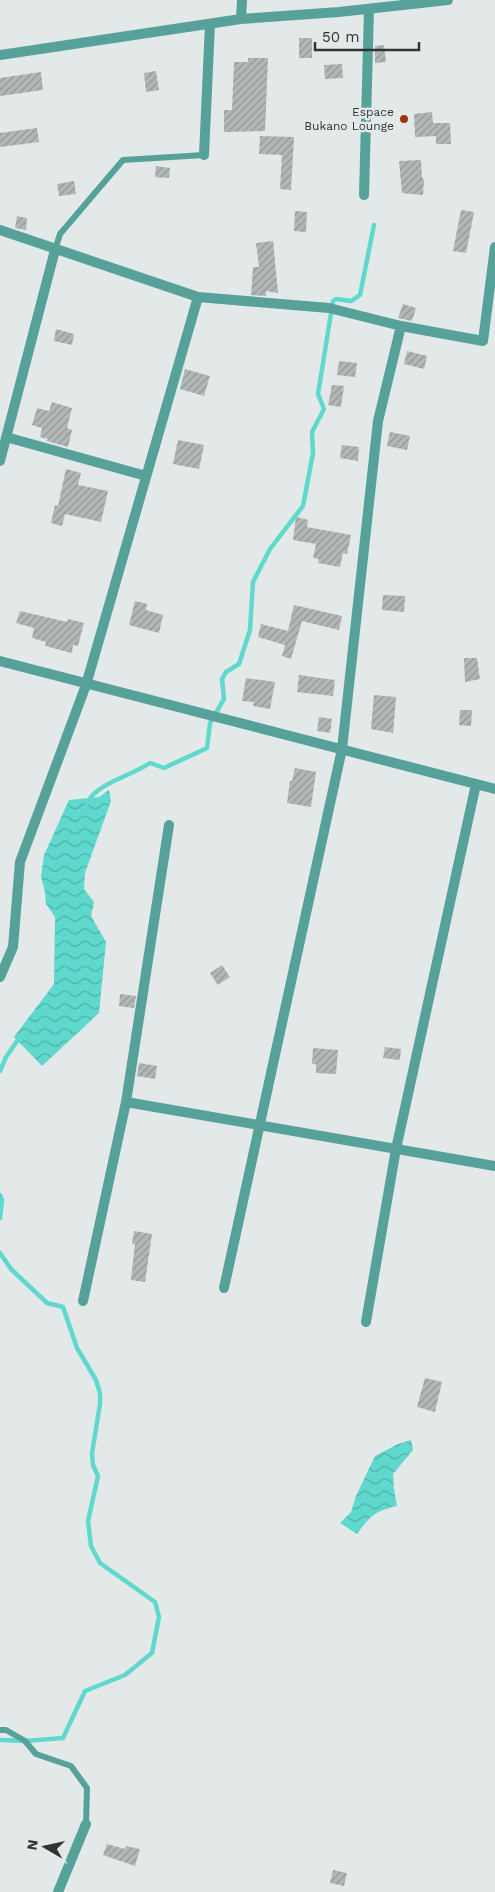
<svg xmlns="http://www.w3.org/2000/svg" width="495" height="1892" viewBox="0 0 495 1892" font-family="'Work Sans',sans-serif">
<defs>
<pattern id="water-waves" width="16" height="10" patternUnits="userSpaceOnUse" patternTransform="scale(1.25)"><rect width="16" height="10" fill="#5fd9cd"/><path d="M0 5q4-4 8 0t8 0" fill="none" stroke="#4fb1a7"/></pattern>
<pattern id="building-hatch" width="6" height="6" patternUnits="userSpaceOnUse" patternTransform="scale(1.25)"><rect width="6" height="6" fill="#b2b8b7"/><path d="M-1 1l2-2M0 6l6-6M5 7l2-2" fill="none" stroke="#919696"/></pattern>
</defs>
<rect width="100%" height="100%" fill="#e3e9e8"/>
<path fill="url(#water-waves)" d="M109,790l2,11 -26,72 -1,16 10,13 -3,14 15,26 -7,71 -57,53 -28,-29 40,-53 1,-67 -9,-13 -1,-12 -4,-15 3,-22 25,-55 30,-3z
M411,1440l2,10 -20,24 1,15 3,17c-22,5 -27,10 -40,28l-17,-11 11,-11 5,-16 19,-40 23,-12z"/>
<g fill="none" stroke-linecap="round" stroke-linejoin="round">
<path stroke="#5fd9cd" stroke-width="4.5" d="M87,803c10,-20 46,-28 63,-40l14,5 43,-20 3,-25 14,-24 -2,-20 4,-7 13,-8 11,-34 3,-48 17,-33 33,-43 10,-53 -1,-21 12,-23 -6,-15 15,-93 3,-2 15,2 9,-6 14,-70
M0,1071l6,-14 14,-20
M0,1195l2,5 -2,18
M0,1253l11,16 36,34 16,4 14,41 19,32 4,13v11l-8,49 1,12 5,11 -10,45 3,25 9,17 55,39 4,15 -7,36 -27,22 -40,16 -22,47 -38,3 -25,-1"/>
</g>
<path fill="url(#building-hatch)" d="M299,38h13v20h-13z
M384,45l2,17 -11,1v-17z
M248,58h20l-3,73 -41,1v-22h8l2,-48h14z
M342,64l1,14 -18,1 -1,-14z
M156,71l3,19 -13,2 -2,-19z
M41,72l2,18 -43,6v-18z
M432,112l1,11h17l1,21h-15v-8l-21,1 -1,-23z
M37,128l2,14 -39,5v-14z
M260,136l34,1 -3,53 -11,-1 2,-34 -23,-1z
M421,160l1,18 2,1 -1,16 -21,-2 -3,-32z
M156,166l14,2 -1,10 -14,-1z
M74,181l2,13 -17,2 -2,-12z
M461,210l13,2 -8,41 -13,-2z
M295,211l12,1 -1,20 -12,-1z
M17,216l10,2 -1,12 -11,-2z
M273,241l5,52 -12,-2v5l-15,-1 2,-28h6l-3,-24z
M403,304l13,4 -4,13 -14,-3z
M56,329l18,5 -2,11 -18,-4z
M407,351l20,5 -3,13 -20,-5z
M339,361l18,2 -2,14 -18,-2z
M185,369l25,7 -6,20 -24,-7z
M332,385l12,1 -3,21 -13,-2z
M52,402l20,6 -5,20 5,2 -4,17 -21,-6 1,-2 -8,-2 2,-9 -10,-3 5,-17 12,3z
M390,432l20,4 -3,14 -20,-4z
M178,440l26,5 -5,24 -26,-5z
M342,445l17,2 -1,14 -18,-3z
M66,469l15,4 -3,12 30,6 -7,31 -36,-8 -3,12 -11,-3 4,-18 3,1z
M296,517l12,3 -1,7 44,8 -4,19 -4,-1 -3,14 -22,-4 1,-4 -6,-1 3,-14 -23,-4z
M383,595l22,1 -1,16 -22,-2z
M135,601l12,3 -1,6 17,5 -4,18 -30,-8z
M294,605l48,11 -3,14 -37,-9 -11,38 -9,-3 3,-11 -27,-8 3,-13 27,7z
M20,611l47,11 1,-3 16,4 -6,23 -5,-1 -1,8 -27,-7 1,-4 -14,-4 2,-10 -18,-5z
M464,658h13l3,21 -15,3z
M299,675l36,5 -2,16 -36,-4z
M246,678l29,4 -5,27 -17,-3 1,-4 -12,-1z
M374,695l22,2 -3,36 -22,-4z
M460,710h12l-1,16 -12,-1z
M319,717l13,2 -2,14 -13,-2z
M295,768l21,4 -5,35 -24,-4 3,-22h2z
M222,965l8,12 -12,8 -8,-12z
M120,994l16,2 -2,12 -15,-2z
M385,1047l16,2 -1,11 -17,-2z
M313,1048l25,2 -2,24 -20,-1v-9h-4z
M139,1063l18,3 -2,13 -18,-3z
M134,1231l18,3 -7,48 -14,-2 4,-36h-3z
M425,1378l17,4 -7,30 -18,-5z
M107,1844l18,5 1,-3 14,3 -5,17 -32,-11z
M333,1870l14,3 -3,13 -14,-3z"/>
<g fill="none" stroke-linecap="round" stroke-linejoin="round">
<path stroke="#56a29a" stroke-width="6" d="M55,250l5,-16 63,-74 81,-5
M0,1730h6l19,11 11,13 35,12 16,22 -1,36"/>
<path stroke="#56a29a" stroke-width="10" d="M241,19l1,-19
M0,55l241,-36 98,-7 109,-12
M204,155l6,-131
M364,195l5,-186
M0,230l198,67 131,11 72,18 82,15 12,-94
M6,437l140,39
M0,461l55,-211
M0,661l495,128
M0,977l13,-30 7,-85 66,-177 112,-388
M126,1102l369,64
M224,1288l118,-539 36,-328 23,-95
M83,1301l43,-199 43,-277
M366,1322l30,-173 80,-365
M58,1892l28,-68"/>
</g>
<circle fill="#9d3516" stroke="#e3e9e8" stroke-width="2" cx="404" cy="119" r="5"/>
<g text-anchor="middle" stroke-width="5" stroke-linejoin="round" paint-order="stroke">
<g font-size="12" fill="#313434" stroke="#e3e9e8" text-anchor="end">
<text x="394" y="116">Espace<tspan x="394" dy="14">Bukano Lounge</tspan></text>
</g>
</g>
<g transform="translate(45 1847) rotate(279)" stroke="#e3e9e8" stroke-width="4" paint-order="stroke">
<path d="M0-4L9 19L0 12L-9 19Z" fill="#313434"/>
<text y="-8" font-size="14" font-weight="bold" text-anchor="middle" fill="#313434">N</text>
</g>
<path d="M315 42v8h104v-8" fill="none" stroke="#313434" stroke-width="2.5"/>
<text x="322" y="42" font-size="15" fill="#313434" stroke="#e3e9e8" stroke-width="4" paint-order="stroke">50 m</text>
</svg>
